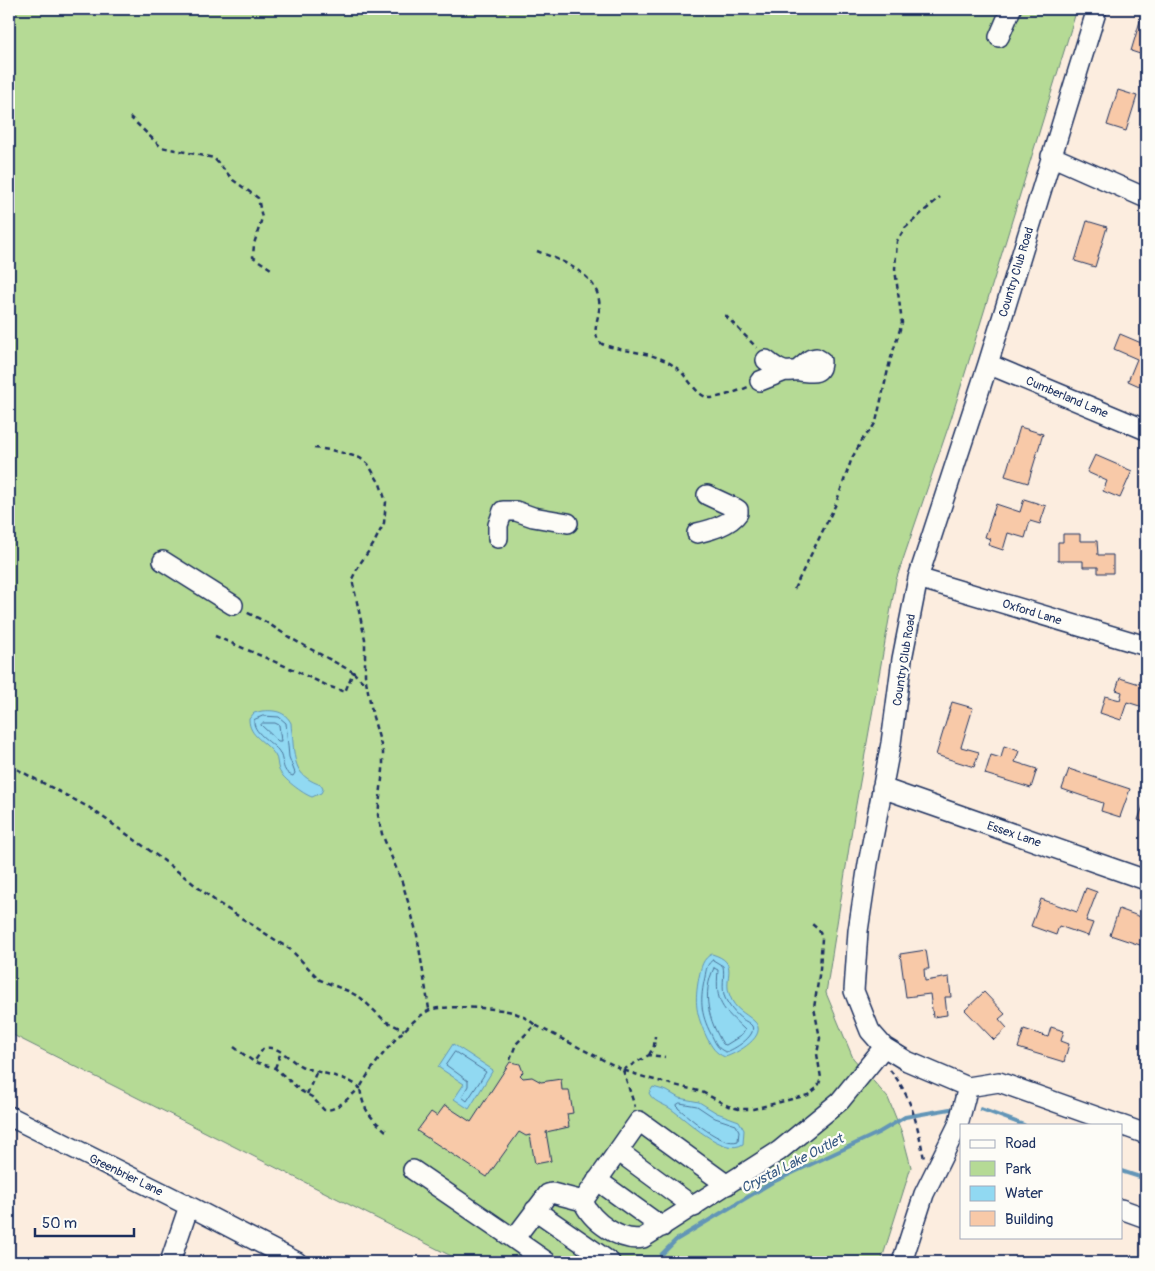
<svg xmlns="http://www.w3.org/2000/svg" width="1155" height="1271" viewBox="0 0 1155 1271" font-family="Pangolin,sans-serif">
<rect width="100%" height="100%" fill="#fceddf"/>
<filter id="ink" filterUnits="userSpaceOnUse"><feTurbulence type="fractalNoise" baseFrequency=".02" numOctaves="2"/><feDisplacementMap in="SourceGraphic" scale="10" xChannelSelector="R" yChannelSelector="G"/><feConvolveMatrix kernelMatrix="1 2 1 2 8 2 1 2 1" color-interpolation-filters="sRGB"/></filter>
<g filter="url(#ink)">
<path fill="#b5da95" stroke="#68847a" d="M9,9h1068l-126,410 -55,161 -41,230 -29,183 27,65 35,40 14,35 9,34 -30,95h-418l-454,-229z"/>
<path fill="#91d9f2" stroke="#6295b7" d="M262,711c12,-1 23,0 29,12 0,6 2,13 2,20 2,23 5,34 28,42l2,4 -2,4 -9,4c-9,-3 -30,-19 -33,-27 -2,-5 -1,-11 -4,-15 -9,-14 -26,-18 -26,-36l5,-6z
M712,954c29,9 10,23 18,42 5,14 14,16 24,25 16,14 -18,33 -29,36 -10,-4 -13,-10 -18,-19 -11,-24 -13,-35 -8,-61 2,-10 4,-19 13,-23z
M453,1044l40,26 -24,39 -15,-10 10,-15 -26,-17z
M653,1087l14,4 12,7 20,4 18,11 22,8 5,9 -1,14c-19,13 -56,-24 -72,-35 -7,-5 -18,-7 -22,-16z"/>
<g fill="none" stroke-linecap="round" stroke-linejoin="round">
<path stroke="#4a7399" stroke-width="1" d="M263,716l16,1 7,6 3,34 6,16 -2,3c-13,-4 -8,-17 -15,-26 -8,-9 -26,-18 -24,-30z
M263,723h12l4,2 2,16h-3l-17,-16z
M713,960l10,6c2,10 -2,21 2,32 4,8 10,16 17,21 3,2 8,4 10,7 5,10 -19,24 -26,26 -9,-3 -11,-10 -15,-18 -11,-21 -11,-35 -6,-57 1,-7 2,-14 8,-17z
M714,968l4,2c-3,34 4,38 27,60l-3,5 -16,10 -3,-1c-14,-23 -22,-50 -9,-76z
M455,1052l31,20 -19,29 -5,-4 6,-11v-5l-22,-16z
M680,1103l17,3 18,12 21,7 3,6 -1,10c-16,6 -48,-23 -60,-33l-1,-3z"/>
<path stroke="#6295b7" stroke-width="4" d="M981,1109l43,16
M1121,1171l25,8
M659,1262l2,-7 15,-15 95,-57 107,-50 27,-16 45,-8"/>
</g>
<path fill="#f8c9a8" stroke="#1b2f5e" d="M1143,11l3,1v44l-15,-5z
M1118,90l19,6 -11,35 -19,-6z
M1087,221l20,6 -12,40 -20,-6z
M1120,334l26,11v44l-18,-8 9,-22 -23,-10z
M1020,427l23,7 -15,49 -23,-7z
M1095,455l37,16 -12,27 -17,-7 4,-10 -20,-9z
M1024,499l22,7 -6,18 -10,-3 -5,17 -17,-5 -5,17 -15,-5 2,-6 -5,-2 11,-33 24,8z
M1063,534h17v7h17l1,14h15v18h-15v-6h-15v-6h-25v-19h5z
M1120,678l26,8v22l-19,-6 -6,18 -21,-7 5,-17 15,4 2,-8 -6,-2z
M952,702l21,6 -12,39 18,5 -5,15 -38,-12z
M1004,746l15,5 -4,11 22,7 -6,19 -46,-14 6,-19 10,3z
M1069,769l61,20 -10,28 -19,-6 2,-8 -41,-14z
M1146,798v25l-8,-3z
M1086,888l11,4 -11,29 7,2 -5,13 -29,-10 -3,9 -25,-9 10,-27 36,13z
M1119,909l22,8 2,-6 3,1v35l-36,-12z
M926,950l3,19h-5l1,12 24,-4 2,20h-6l2,18 -14,2 -3,-23 -24,3 -6,-43z
M984,992l21,22 -6,5 8,9 -13,12 -29,-30z
M1051,1027l13,4 -3,10 8,3 -5,18 -46,-14 6,-19 24,8z
M510,1062l10,2 3,8 -3,3 3,3 9,-1 9,5 20,-3 1,11h7l4,23 -6,1 2,13 -23,5 5,29 -16,3 -5,-29 -4,1 -7,-4 -32,45 -70,-46 14,-19 6,4 8,-11 26,17z"/>
<g fill="none" stroke-linecap="round" stroke-linejoin="round">
<defs>
<path id="minor" d="M999,37l12,-28
M1051,156l95,42
M766,360c5,4 11,9 18,11 5,1 10,-1 16,0 10,1 21,5 21,-10l-5,-3 -5,1 -13,11
M988,364l158,66
M760,381l25,-10
M697,533c13,-3 33,-8 41,-20v-3l-3,-2 -28,-13
M498,538v-13l5,-14h13l17,6 35,6
M163,561l70,44
M918,578l228,68
M882,788l264,92
M968,1087l-61,-26 -23,-14 -14,-16 -16,-40 4,-60 10,-67 23,-121 11,-84 16,-81 70,-214 109,-355
M968,1087l31,-5 121,43
M9,1116l180,90 108,56
M1121,1125l25,9
M618,1151l76,56
M413,1170l101,69 34,-45 4,-1 31,8
M597,1180l65,47
M727,1185l-88,-64 -56,80c8,20 38,42 60,37l136,-87 61,-50 44,-54
M1121,1209l25,9
M535,1210l75,52
M514,1239l33,23
M170,1262l19,-56
M902,1262l22,-68 34,-69 10,-38"/>
</defs>
<use href="#minor" stroke="#1b2f5e" stroke-width="22"/>
<path stroke="#1b2f5e" stroke-width="2.5" stroke-dasharray="5 4" stroke-linecap="butt" d="M130,117l31,30 53,11 19,22 25,18 4,20 -8,26 -1,13 18,12
M537,251c22,9 58,21 62,49 3,17 -11,31 3,44 26,10 55,6 77,26 9,7 18,27 31,28 9,0 29,-7 38,-11
M725,315l32,33
M314,448l17,2 16,4 13,4 8,6 12,20 6,18 -2,21 -11,22 -14,20 -7,14 13,60v36l2,11 6,31 10,35v18l-5,45 4,19 20,48 8,26 7,27 12,74
M794,589l41,-83 17,-48 12,-21 7,-7 5,-8 14,-61 12,-38 -7,-54 2,-28 8,-13 35,-31
M215,636l79,34 34,16 17,6 8,-20 -61,-33 -26,-17 -20,-10
M353,672l13,13
M9,765l81,43 73,52 55,43 73,47 29,30 28,11 13,7 24,23 19,9
M234,1047l20,15h1l20,6 26,23 11,6 12,13c13,1 26,-14 36,-22 -16,-14 -40,-13 -59,-22 -12,-6 -24,-23 -38,-17l-9,13
M649,1055l5,-9 1,-10
M510,1060l6,-16 19,-19 88,45 24,8 55,14 26,14 11,3h14l55,-14 10,-8 3,-9 -4,-24 3,-16 -6,-30 6,-39 2,-31 -3,-8 -7,-6
M275,1068l6,-16
M623,1070l26,-15 16,2
M623,1070l12,37
M890,1070c22,26 28,57 34,89
M307,1094l9,-21
M386,1131c-16,-14 -23,-21 -26,-43 12,-23 45,-64 68,-77 11,-7 71,-3 84,1 9,3 16,7 23,13"/>
<use href="#minor" stroke="#fdfcf7" stroke-width="19"/>
</g>
</g>
<g text-anchor="middle" stroke-width="4.5" stroke-linejoin="round" paint-order="stroke">
<g font-size="12" fill="#1b2f5e" stroke="#fdfcf7">
<text transform="translate(1016 272) rotate(-73)" y="4">Country Club Road</text>
<text transform="translate(1067 397) rotate(23)" y="4">Cumberland Lane</text>
<text transform="translate(1032 612) rotate(17)" y="4">Oxford Lane</text>
<text transform="translate(904 660) rotate(-81)" y="4">Country Club Road</text>
<text transform="translate(1014 834) rotate(19)" y="4">Essex Lane</text>
<text transform="translate(126 1175) rotate(26)" y="4">Greenbrier Lane</text>
</g>
<g font-size="14" font-style="italic" fill="#385a83" stroke="#fdfcf7">
<text transform="translate(792 1163) rotate(-27)" y="5">Crystal Lake Outlet</text>
</g>
</g>
<rect width="1155" height="1271" fill="none" stroke="#fdfcf7" stroke-width="30"/>
<rect x="15" y="15" width="1125" height="1241" fill="none" stroke="#1b2f5e" stroke-width="2" filter="url(#ink)"/>
<rect x="960" y="1124" width="162" height="115" fill="#fdfcf7" stroke="#a3aaba"/>
<rect x="970" y="1140" width="25" height="8" fill="#fdfcf7" stroke="#a3aaba"/>
<text x="1005" y="1148" font-size="15" fill="#1b2f5e">Road</text>
<rect x="970" y="1161" width="25" height="15" fill="#b5da95" stroke="#a3aaba"/>
<text x="1005" y="1174" font-size="15" fill="#1b2f5e">Park</text>
<rect x="970" y="1186" width="25" height="15" fill="#91d9f2" stroke="#a3aaba"/>
<text x="1005" y="1198" font-size="15" fill="#1b2f5e">Water</text>
<rect x="970" y="1211" width="25" height="15" fill="#f8c9a8" stroke="#a3aaba"/>
<text x="1005" y="1224" font-size="15" fill="#1b2f5e">Building</text>
<path d="M35 1228v8h99v-8" fill="none" stroke="#1b2f5e" stroke-width="2.5"/>
<text x="42" y="1228" font-size="15" fill="#1b2f5e" stroke="#fdfcf7" stroke-width="4" paint-order="stroke">50 m</text>
</svg>
